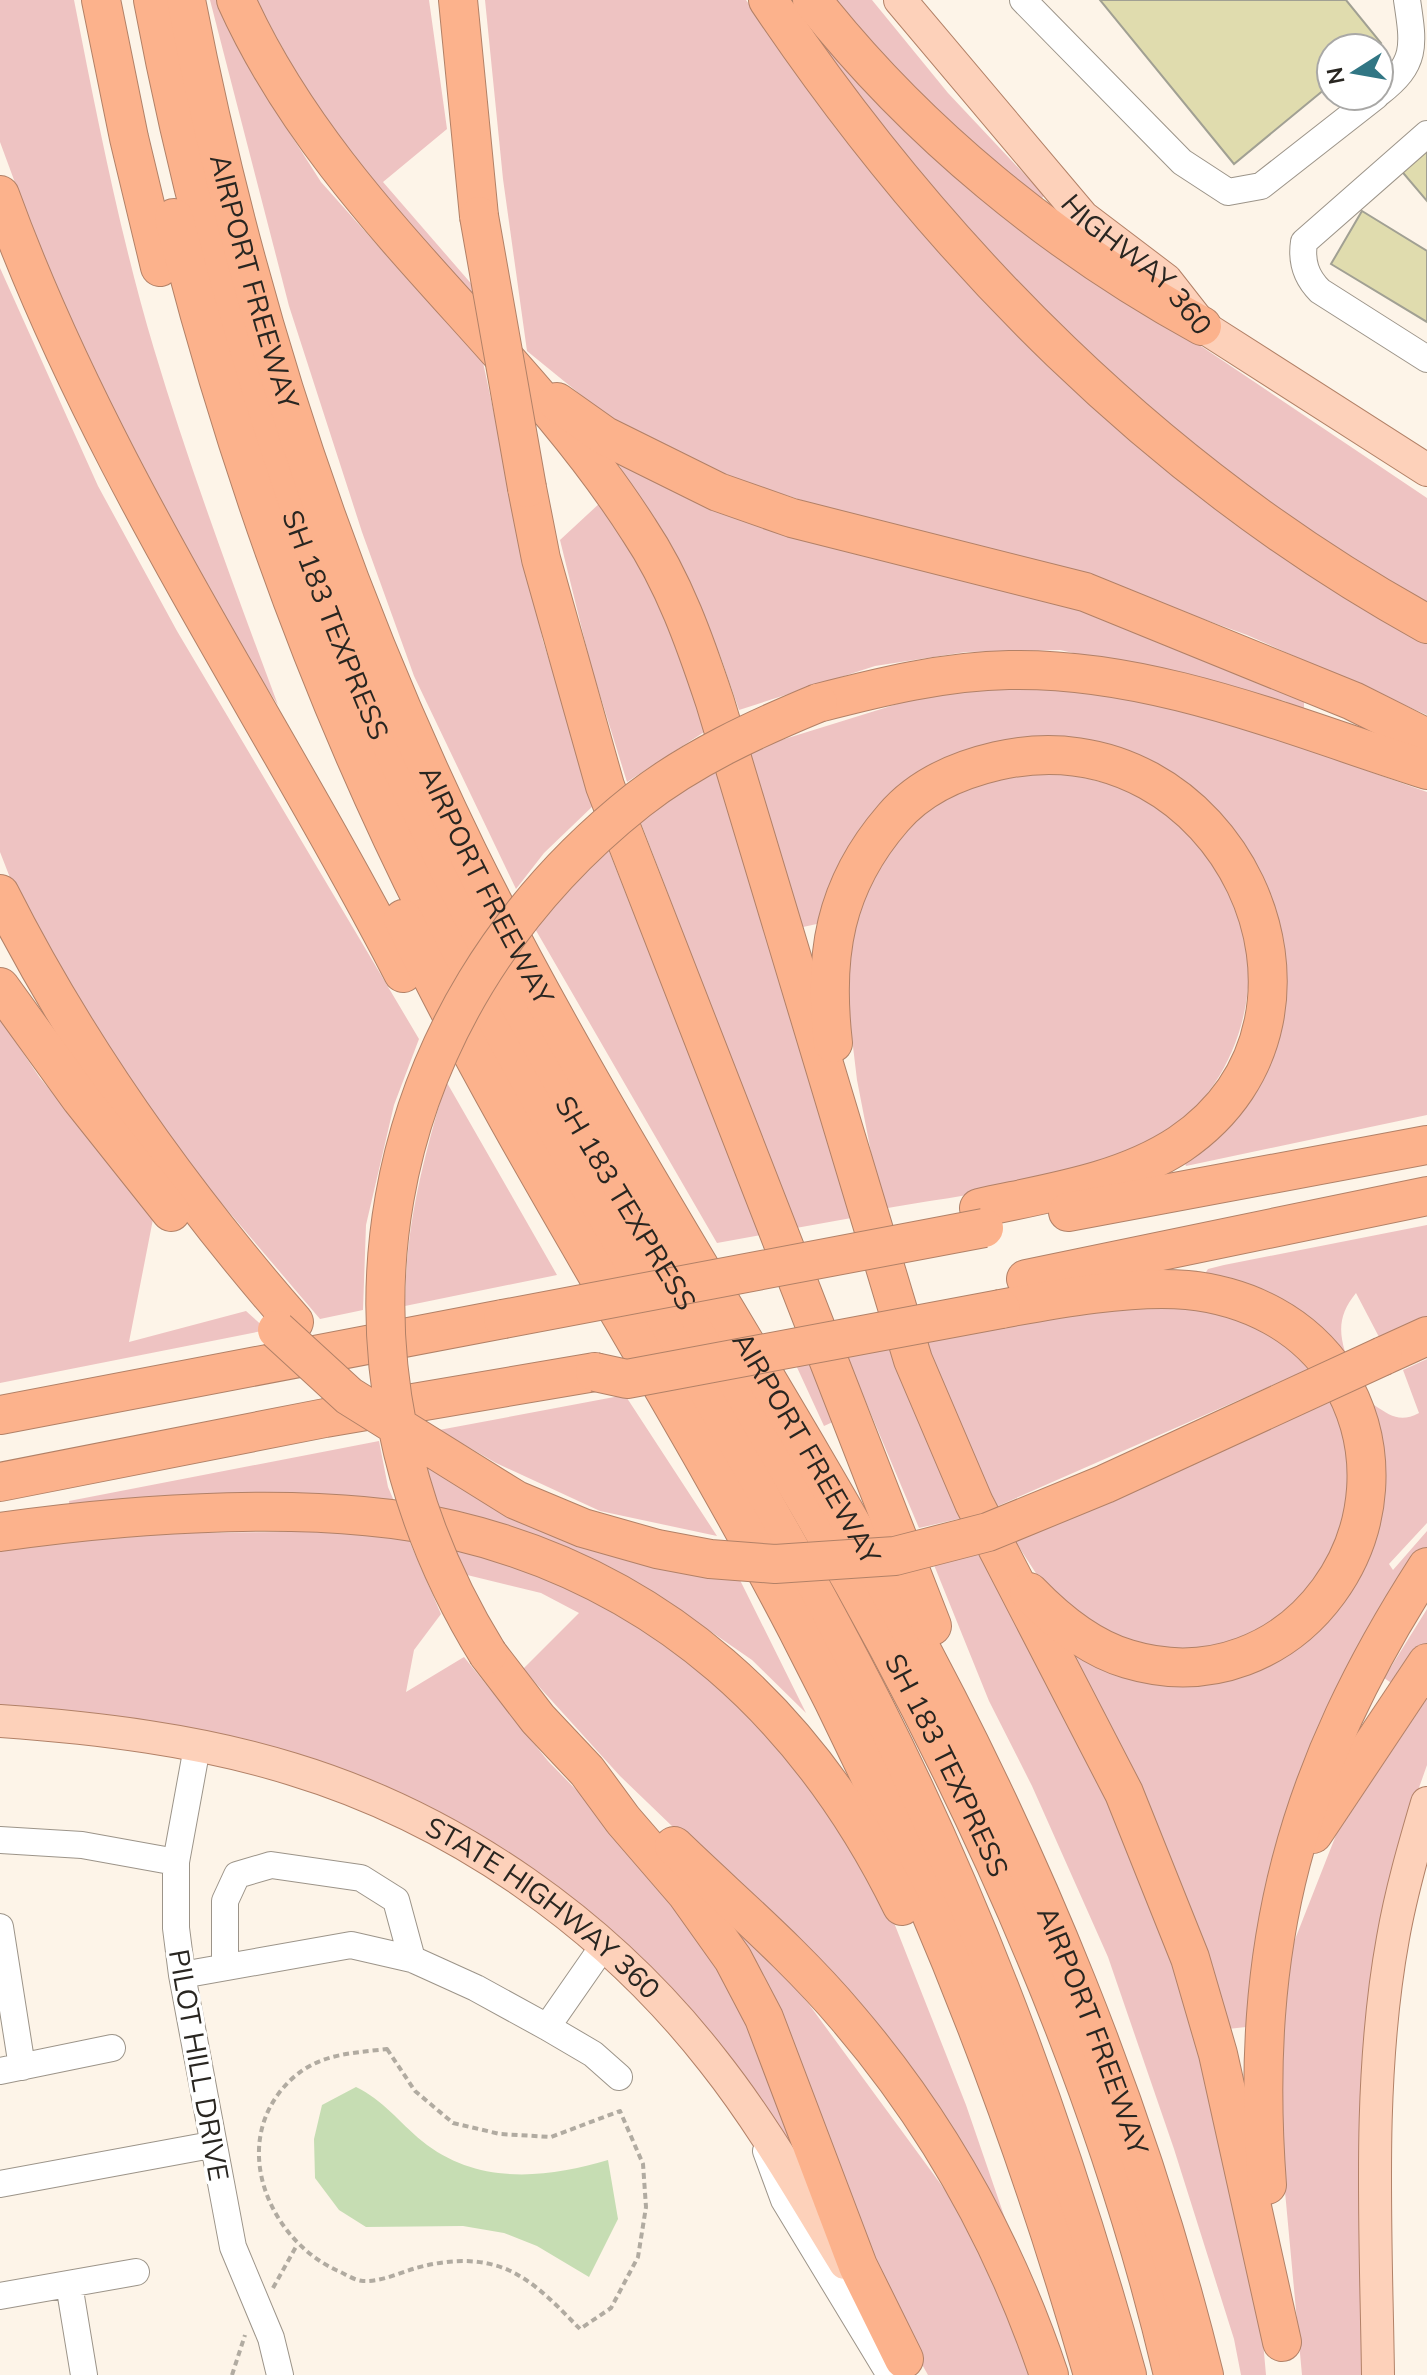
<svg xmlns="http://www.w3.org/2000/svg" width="1427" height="2375" viewBox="0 0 1427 2375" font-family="Mulish,sans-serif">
<rect width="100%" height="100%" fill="#fdf4e8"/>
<path fill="#eec3c2" d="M0,0h74c23,117 46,235 80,349 36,120 80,238 124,356l-50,-77 -137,-257 -60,-145 -31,-84z
M210,0h15l43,99 53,83 99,111 61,60 62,288 52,163 -51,49 -28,36 -102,-213 -52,-144 -73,-226z
M256,0h173l18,129 -64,53 92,106 1,13 -153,-180z
M485,0h261l52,73 153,192 58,62 226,197 192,119v72l-180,-80 -175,-64 -249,-64 -107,-34 -76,-36 -43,-29 -70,-57 -24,-172z
M825,0h47l76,93 96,102 -4,7 -65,-48z
M809,17l377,319 241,162v106c-98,-60 -197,-120 -283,-196 -130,-113 -236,-249 -342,-383z
M0,268l98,218 79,145 242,408 -25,66 -28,120 -3,85 -43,9 -160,-188 -139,-225 -21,-54z
M619,465l112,48 354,98 219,84v16l-19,-10 -225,-51 -94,2 -91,14 -136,44 -19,-55 -34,-71z
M601,502l10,2 104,221 -88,57 -36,-116 -31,-126z
M1055,688l121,15 251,89v323l-241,51 -4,-9 96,-173 -103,-204 -222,-20 -127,162 -23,5 -54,-177 187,-58z
M724,763l133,454 -61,11 -157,-410z
M1038,769c40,8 80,13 116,34 12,6 22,19 31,28 24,22 48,53 57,85 22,79 -9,175 -80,219 -78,48 -191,58 -280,74l-25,-129 -14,-117 9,-48 28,-57 41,-48 45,-22z
M607,846l154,389 -44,8 -183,-316z
M0,1019l40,59 114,136 -25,128 117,-31 21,19 -267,53z
M446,1081l111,194 -152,31c1,-85 18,-144 41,-225z
M1427,1225v91l-48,21 -23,-44c-16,20 -18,35 -11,59l-7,4 -135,-79 5,-8 16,-4z
M1182,1305l72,17 60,45 -316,139 -26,-48 -51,-120 131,-26z
M894,1341l73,176 -48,11 -75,-178z
M1427,1359v164l-38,41 4,6 34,-39v26l-165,355 -16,115 -18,2 -169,-392 83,37 189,-63 36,-201 7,-5c17,11 26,18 45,8l-16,-43z
M809,1360l26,61 -11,5 -29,-63z
M625,1395l92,141 -117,-25 -104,-48 -57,-33z
M1337,1399l20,71 -25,96 -76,71 -77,17 -66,-13 -61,-43 -37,-57z
M379,1441l9,46 9,21 -327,4 -1,-11z
M423,1464l56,36 65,29 194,47 68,137 -54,-53 -55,-38 -84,-49 -172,-52z
M405,1531l36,83 -27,36 -8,42 58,-35 84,104 77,79 91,122 37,68 44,114 -8,5 -64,-96 -278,-230 -447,-114v-161l177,-15z
M454,1549l46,12 66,25 59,32 73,46 97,97 94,149 77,195 43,125 -335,-402 -54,-52 -97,-107 56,-56 -38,-20 -78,-19z
M983,1553l71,124 130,291 77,351 5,56h-25l-7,-36 -60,-190 -66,-192 -76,-171 -43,-85 -55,-136z
M1427,1609v42l-31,35 -12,-8z
M1427,1682v83l-18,51 -44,283 -3,276h-60l-24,-259 4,-100 10,-69 55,-140z
M738,1924l70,79 159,217 64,155h-103l-55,-97 -145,-344z"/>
<path fill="#c6ddb3" d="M356,2087c27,13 43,35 66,54 54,44 123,38 186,19l10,59 -29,58 -52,-31 -33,-13 -41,-7 -97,1 -27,-17 -24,-32 -1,-39 8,-34z"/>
<path fill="#e0dcae" stroke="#a1a093" stroke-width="2" d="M1100,0h246l35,43 -7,5h-43v36l-97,80z
M1427,144v57l-28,-33z
M1362,211l65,40v71l-96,-58z"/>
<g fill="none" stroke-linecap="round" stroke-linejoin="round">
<defs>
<path id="minor" d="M1023,0l159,162 46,30 33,-6 115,-90
M1379,93c38,-29 35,-47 28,-93
M1427,134l-123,108c-3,20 2,35 16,49l107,68
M197,1747l-21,115v66l6,47 51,272 38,91 9,37
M0,1840l82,5 94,17
M0,1927l22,140
M225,1967v-66l12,-26 34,-10 90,13 35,22 16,59
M182,1975l169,-30 61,14 64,29 71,39 57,-82
M547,2027l46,27 26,23
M0,2071l112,-23
M766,2151l18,49 106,175
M0,2184l211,-39
M69,2284l15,91
M0,2296l136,-24"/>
<g id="major">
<path id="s1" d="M900,0l183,217 83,63 36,46 225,144"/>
<path id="s2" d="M0,1721c97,7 199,19 292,48 165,50 315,156 421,292 50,63 90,134 132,202"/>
<path d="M1378,2375c-2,-144 -11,-294 15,-437 8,-46 21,-91 34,-135"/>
</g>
<g id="highway">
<path d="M101,0l28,138 31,129"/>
<path id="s3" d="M153,0c64,343 183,674 345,982 98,185 216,358 320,539 154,266 285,554 355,854"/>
<path id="s4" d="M186,0c57,294 150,583 282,853 129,261 293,504 433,759 131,239 238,499 303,763"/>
<path d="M236,0c94,209 282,340 403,530 35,52 56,112 76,172l198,658 61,143 150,290 66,165 28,96 64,288"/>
<path d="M458,0l21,216"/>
<path d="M768,0c171,254 391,476 659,624"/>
<path d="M812,0c104,132 242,245 390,326"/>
<path d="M0,195c100,276 269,519 403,778"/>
<path d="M174,218c61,242 145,479 258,702 137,269 307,519 443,788 107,212 189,438 252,667"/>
<path d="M557,402l48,34 113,56 74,26 293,74 268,109 74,37"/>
<path d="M527,488l14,71 64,227 327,840"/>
<path d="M818,703c62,-16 127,-32 191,-33 144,-3 283,57 418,100"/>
<path d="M0,894c79,157 179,296 294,428"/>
<path d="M403,919c119,245 269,470 394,710 124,238 223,489 296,746"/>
<path d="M0,987l81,112 90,113"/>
<path d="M833,1043c-10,-87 1,-157 60,-225 27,-32 65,-48 104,-57 228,-52 373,253 183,383 -59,39 -133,49 -201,64"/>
<path d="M1068,1212l359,-67"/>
<path d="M1026,1279l401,-83"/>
<path d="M1001,1309c54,-10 131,-24 186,-19 61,6 117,34 151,86 89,146 -44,333 -210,283 -39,-11 -72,-39 -99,-67"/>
<path d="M1383,1356l44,-20"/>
<path d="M0,1415l503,-96"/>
<path d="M0,1482l325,-64 270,-46"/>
<path d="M0,1532c134,-19 322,-33 453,-2 208,49 356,186 449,376"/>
<path d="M488,1654l50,65 49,52 36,49 63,73 47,66 31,59 94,248 46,93"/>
<path d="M1313,1834l114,-171"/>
<path d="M674,1846c58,56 121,109 173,171 90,105 158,227 202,358"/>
<path d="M1267,2185c-18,-241 29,-415 160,-618"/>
</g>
</defs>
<use href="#minor" stroke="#9c9489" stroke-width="28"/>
<use href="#major" stroke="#b28167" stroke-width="34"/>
<use href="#highway" stroke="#b28167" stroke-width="40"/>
<path stroke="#b1aba1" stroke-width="4" stroke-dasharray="6 4" stroke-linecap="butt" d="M387,2049l28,42 38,32 47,11 51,3 69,-26 23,53 3,43 -8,50 -27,51 -31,21c-24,-24 -51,-55 -86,-64 -26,-7 -52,-4 -78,3 -17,5 -35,14 -53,13 -8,0 -19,-8 -27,-11 -64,-30 -103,-116 -57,-177 30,-39 65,-39 108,-44z
M273,2288l24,-43
M232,2375l13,-40"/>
<use href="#minor" stroke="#fff" stroke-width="26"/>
<use href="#major" stroke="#fdd1ba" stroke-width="32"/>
<use href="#highway" stroke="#fcb28c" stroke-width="38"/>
<defs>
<path id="highway-bridge" d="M479,216l48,272
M503,1319l481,-91
M277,1330l72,66 167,104 67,28 74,21 53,10 65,5 120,-8 93,-24 117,-48 278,-128
M595,1372l32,7 374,-70
M488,1654c-180,-291 -119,-641 150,-854 54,-42 117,-71 180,-97"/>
</defs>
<use href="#highway-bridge" stroke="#b28167" stroke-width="40" stroke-linecap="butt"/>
<use href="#highway-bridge" stroke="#fcb28c" stroke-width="38"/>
</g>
<g text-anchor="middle" stroke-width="7" stroke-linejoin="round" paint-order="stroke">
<g font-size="28" fill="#292621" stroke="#fff">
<text dy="10" stroke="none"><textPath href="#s1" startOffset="356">HIGHWAY 360</textPath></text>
<text dy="10" stroke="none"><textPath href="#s4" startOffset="290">AIRPORT FREEWAY</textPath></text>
<text dy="10" stroke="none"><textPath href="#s3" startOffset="652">SH 183 TEXPRESS</textPath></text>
<text dy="10" stroke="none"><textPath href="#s4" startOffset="938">AIRPORT FREEWAY</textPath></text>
<text dy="10" stroke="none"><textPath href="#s3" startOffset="1300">SH 183 TEXPRESS</textPath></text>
<text dy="10" stroke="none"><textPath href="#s4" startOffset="1586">AIRPORT FREEWAY</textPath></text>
<text dy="10" stroke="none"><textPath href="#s3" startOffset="1948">SH 183 TEXPRESS</textPath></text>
<text dy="10" stroke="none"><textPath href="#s2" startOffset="586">STATE HIGHWAY 360</textPath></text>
<text dy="10" stroke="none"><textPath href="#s4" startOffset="2236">AIRPORT FREEWAY</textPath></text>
<text transform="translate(199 2065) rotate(80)" y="10">PILOT HILL DRIVE</text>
</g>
</g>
<g transform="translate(1355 72) rotate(259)"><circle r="38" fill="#ffffff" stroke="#a9a8a6" stroke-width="2"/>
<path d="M0-6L14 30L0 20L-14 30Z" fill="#317684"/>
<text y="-12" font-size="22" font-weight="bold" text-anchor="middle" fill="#292621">N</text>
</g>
</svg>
